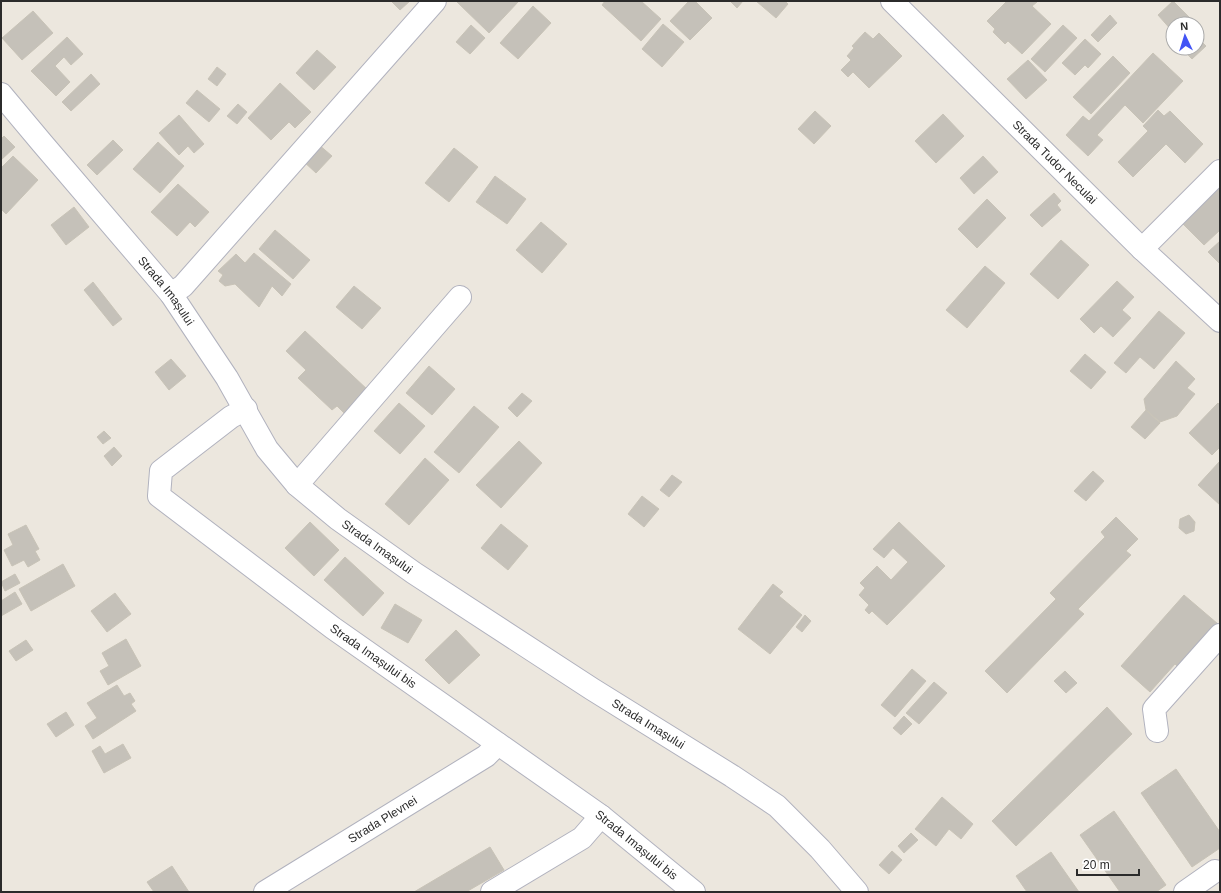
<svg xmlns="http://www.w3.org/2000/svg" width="1221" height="893" viewBox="0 0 1221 893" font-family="Arial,sans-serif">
<rect width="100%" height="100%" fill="#ece7de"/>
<path fill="#c5c1b9" stroke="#c8c3b7" d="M391,1h19l-10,9z
M456,1h63l-30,32z
M605,1h36l20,18 -20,22 -39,-36z
M689,1h6l17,17 -22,22 -20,-19z
M730,1h13l-6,7z
M756,1h29l3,3 -12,14z
M1007,1h29l1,1 -5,4 19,18 -29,30 -14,-13 -3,3 -12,-12 2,-3 -8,-8z
M1173,1l17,17 -7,6h-10v8l-15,-17z
M533,6l18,17 -33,36 -18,-16z
M33,11l20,22 -31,27 -20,-22z
M1110,15l7,8 -19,19 -7,-7z
M663,24l21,18 -22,25 -20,-18z
M471,25l14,13 -15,16 -14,-12z
M1063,25l14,13 -32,34 -14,-13z
M865,32l8,7 6,-6 23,23 -33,32 -16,-16 -5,5 -7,-7 10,-10 -4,-4 7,-8 -2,-2z
M67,37l16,17 -12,11 -7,-8 -9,9 15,16 -14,14 -25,-25z
M1197,37l9,9 -14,13 -10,-10 15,-1z
M1085,39l16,15 -13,14 -3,-3 -10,10 -13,-12z
M317,50l19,17 -22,23 -18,-17z
M1153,53l30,28 -40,42 -18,-18 -28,30 6,5 -15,16 -22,-21 17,-19 6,5z
M1113,56l17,17 -39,41 -18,-17z
M1028,60l19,20 -21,19 -19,-20z
M217,67l9,7 -9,12 -9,-7z
M91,74l9,10 -29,27 -9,-9z
M280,83l31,29 -16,16 -6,-6 -18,18 -23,-22z
M197,90l23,19 -11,13 -23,-19z
M238,104l9,8 -10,12 -10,-8z
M1158,110l6,6 6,-5 33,33 -18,19 -19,-19 -33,33 -15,-15 30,-31 -5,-5z
M815,111l16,15 -17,18 -16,-15z
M943,114l21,22 -28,27 -21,-22z
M179,115l25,29 -10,9 -6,-7 -9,9 -20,-22z
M4,136l11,11 -14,13v-21z
M113,140l10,10 -26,25 -10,-10z
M158,142l26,24 -24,27 -27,-24z
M318,144l14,12 -16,17 -14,-13z
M454,148l24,19 -29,35 -24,-19z
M13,156l25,24 -32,34 -5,-5v-41z
M983,156l15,16 -24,22 -14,-16z
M495,176l31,23 -19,25 -31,-22z
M178,184l31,28 -14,15 -5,-5 -13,14 -26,-24z
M1220,186v44l-16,15 -22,-22z
M1054,193l7,8 -4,4 4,5 -19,17 -12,-12z
M987,199l19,19 -29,30 -19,-19z
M74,207l15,20 -23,18 -15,-20z
M541,222l26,22 -25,29 -26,-23z
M275,230l35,30 -17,19 -34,-30z
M1061,240l28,25 -31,34 -28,-25z
M1220,241v23l-12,-12z
M254,253l37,31 -9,12 -10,-10 -13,21 -24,-23 -10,2 -6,-5 4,-6 -5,-4 18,-17 9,9z
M985,266l20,17 -38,45 -21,-18z
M1117,281l17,16 -12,13 9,8 -18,19 -12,-11 -7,7 -14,-14z
M93,282l29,37 -9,7 -29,-36z
M354,286l27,22 -19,21 -26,-22z
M1159,311l26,22 -31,36 -14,-12 -14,16 -12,-10z
M305,331l64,60 -23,24 -9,-9 -5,4 -34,-32 8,-8 -20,-19z
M1085,354l21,18 -15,17 -21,-18z
M171,359l15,17 -17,14 -14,-18z
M1176,361l19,18 -8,9 8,6 -18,22 -17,6 -14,-12 -2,-11z
M429,366l26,23 -23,26 -26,-22z
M522,393l10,8 -15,16 -9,-9z
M399,403l26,23 -25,28 -26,-23z
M1218,403l2,2v42l-8,8 -23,-22z
M474,406l25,21 -40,46 -25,-21z
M1146,410l14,13 -15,16 -14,-12z
M104,431l7,7 -8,6 -6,-7z
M519,441l23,22 -41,45 -25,-23z
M114,447l8,9 -10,10 -8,-10z
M425,458l24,22 -40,45 -24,-21z
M1220,461v44l-22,-20z
M1093,471l11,10 -18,20 -12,-10z
M672,475l10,7 -13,15 -9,-7z
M642,496l17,13 -15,18 -16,-13z
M1189,515l6,7 -1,9 -8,3 -7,-6 1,-9z
M1116,517l22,22 -12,12 5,4 -53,54 6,5 -77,79 -22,-22 71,-72 -6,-6 55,-56 -4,-5z
M310,522l29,28 -25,26 -29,-28z
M899,522l46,44 -58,59 -15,-14 -3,3 -4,-4 4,-5 -10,-10 6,-7 -5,-5 17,-17 14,14 17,-18 -15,-14 -9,10 -11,-9z
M501,524l27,22 -20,24 -27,-22z
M26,525l13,24 -4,2 5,9 -12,7 -4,-7 -12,6 -8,-16 9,-5 -5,-11z
M345,557l39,36 -21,23 -39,-36z
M63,564l12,22 -44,25 -12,-22z
M15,574l5,9 -15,8 -4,-9z
M773,584l10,8 -4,4 23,19 -32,39 -32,-25z
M15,592l7,12 -21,12v-15z
M115,593l16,21 -24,18 -16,-21z
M1184,595l34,29 -39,44 -4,-4 -25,28 -29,-26z
M395,604l27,16 -14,23 -27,-15z
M805,615l6,6 -9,11 -6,-5z
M456,630l24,25 -31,29 -24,-24z
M126,639l15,27 -33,19 -8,-14 9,-5 -7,-13z
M26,640l7,10 -17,11 -7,-10z
M912,669l14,12 -31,36 -14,-12z
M1065,671l12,12 -11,10 -12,-12z
M934,682l13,11 -28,31 -13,-11z
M117,685l7,11 6,-3 5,8 -4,3 5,7 -43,28 -8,-13 12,-8 -10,-15z
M1107,707l25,27 -116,112 -24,-25z
M66,712l8,13 -18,12 -9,-13z
M904,716l8,8 -11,11 -8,-7z
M123,744l8,14 -27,15 -12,-22 8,-5 5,8z
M1176,769l44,63v16l-28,19 -51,-74z
M942,797l31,27 -12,15 -12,-10 -13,17 -21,-17z
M1114,811l52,74 -10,7h-36l-40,-57z
M911,833l7,7 -14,13 -6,-7z
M490,847l14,23 -38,22h-52z
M892,851l10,9 -13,14 -10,-9z
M1051,852l28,40h-52l-11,-16z
M172,866l17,26h-35l-7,-10z"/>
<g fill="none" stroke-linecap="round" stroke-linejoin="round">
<defs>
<g id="minor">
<path id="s1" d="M892,1l250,248 78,72"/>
<path id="s2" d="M1,94l41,49 129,151 56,84 40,71 30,36 41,34 76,54 178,116 140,87 45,30 43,43 37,43"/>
<path d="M1142,249l78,-78"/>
<path d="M171,294l12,-8 252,-285"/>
<path id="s3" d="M246,409l-15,8 -70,54 -2,25 174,132 268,188 93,76"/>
<path d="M297,485l163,-188"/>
<path d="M1157,731l-3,-22 66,-74"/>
<path id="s4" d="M265,892l221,-136 12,-12"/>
<path d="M492,892l90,-54 19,-22"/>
<path d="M1185,892l30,-21"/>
</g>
</defs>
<use href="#minor" stroke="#b1b2be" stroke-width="24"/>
<use href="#minor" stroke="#fff" stroke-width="22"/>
</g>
<g text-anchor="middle" stroke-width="3" stroke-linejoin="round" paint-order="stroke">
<g font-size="12" fill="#2b2b2b" stroke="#fff">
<text dy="4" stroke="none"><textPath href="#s1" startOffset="229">Strada Tudor Neculai</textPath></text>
<text dy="4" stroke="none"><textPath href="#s2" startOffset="257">Strada Imașului</textPath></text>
<text dy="4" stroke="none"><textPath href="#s2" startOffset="593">Strada Imașului</textPath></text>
<text dy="4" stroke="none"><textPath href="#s3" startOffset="398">Strada Imașului bis</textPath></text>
<text dy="4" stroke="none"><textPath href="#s2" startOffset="917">Strada Imașului</textPath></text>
<text dy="4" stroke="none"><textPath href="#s4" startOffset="138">Strada Plevnei</textPath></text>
<text dy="4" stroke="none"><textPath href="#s3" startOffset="722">Strada Imașului bis</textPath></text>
</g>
</g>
<rect width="1221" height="893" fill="none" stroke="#2b2b2b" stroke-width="4"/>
<g transform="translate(1185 36) rotate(356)"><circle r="19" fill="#ffffff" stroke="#aaaaaa"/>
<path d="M0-3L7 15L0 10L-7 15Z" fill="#4254f5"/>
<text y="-6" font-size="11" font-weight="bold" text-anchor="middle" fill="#2b2b2b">N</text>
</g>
<path d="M1077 869v6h62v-6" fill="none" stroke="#2b2b2b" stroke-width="2"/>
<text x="1083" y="869" font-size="12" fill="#2b2b2b" stroke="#ffffff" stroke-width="3" paint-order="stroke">20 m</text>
</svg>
